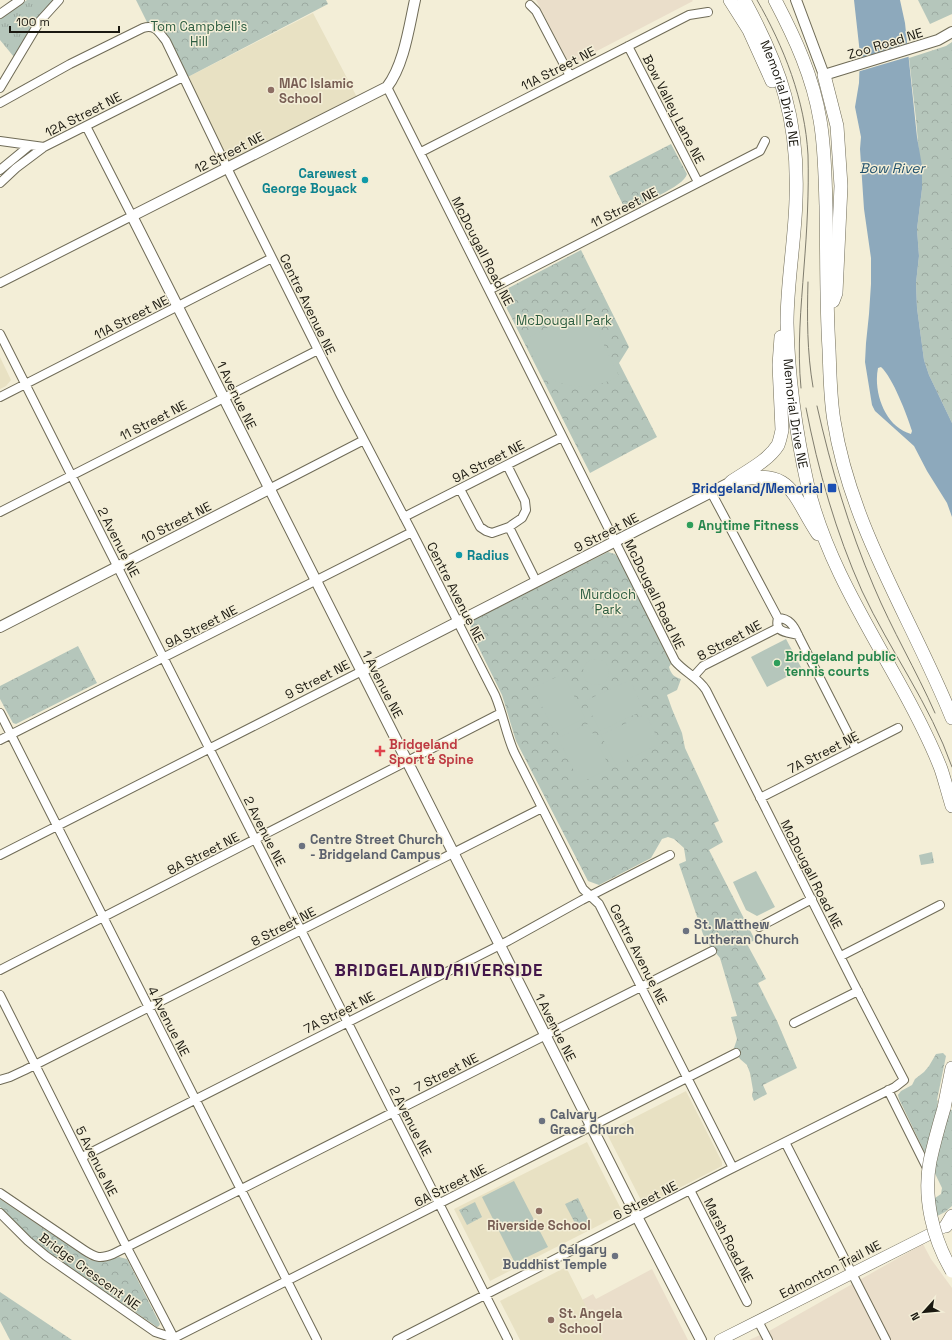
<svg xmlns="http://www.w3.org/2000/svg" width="952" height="1340" viewBox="0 0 952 1340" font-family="'Space Grotesk',sans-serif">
<defs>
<pattern id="grass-tufts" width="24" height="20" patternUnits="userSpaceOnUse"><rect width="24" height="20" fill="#b5c6bb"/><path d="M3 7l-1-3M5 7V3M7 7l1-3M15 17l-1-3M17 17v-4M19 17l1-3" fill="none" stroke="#9ba9a0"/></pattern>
<pattern id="park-crowns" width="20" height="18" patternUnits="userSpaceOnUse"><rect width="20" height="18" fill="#b5c6bb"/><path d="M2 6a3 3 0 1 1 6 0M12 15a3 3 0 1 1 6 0" fill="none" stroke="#9ba9a0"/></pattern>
</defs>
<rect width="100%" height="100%" fill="#f3eed7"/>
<path fill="#eadeca" d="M536,0h156l1,1 -123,64z
M923,1244l8,15 21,29v52h-203l22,-10z
M652,1269l36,71h-85l-21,-40 11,-6 3,5z"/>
<path fill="#e8e1c3" d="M313,13l46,88 -132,67 -43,-89z
M0,357l11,23 -5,6 -6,3z
M686,1091l36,71v4l-78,40 -38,-74z
M587,1142l36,71 -133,68 -36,-72z
M566,1267l37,73h-83l-20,-39z"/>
<path fill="url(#grass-tufts)" d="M27,0h27l-15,17 -25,40 -14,-17v-21z"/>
<path fill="url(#park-crowns)" d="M136,0h190l2,4 -144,75 -18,-38 -17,-15z
M918,0h34v14l-22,10z
M952,42v381l-23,-48 -5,-15 -7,-52 -1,-25 3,-27 -2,-27 5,-40 -6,-70 -7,-61 37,-12z
M671,144l16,30c-3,13 -48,30 -61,37l-17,-35z
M581,250l48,97 -10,16 38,74 -67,36 -91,-180z
M608,552l7,2 4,5 52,105 -2,3c2,7 5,10 12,12l-4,11 -10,5 5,14 10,24 3,15 34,73 -5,2 9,19 -14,8 46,90 -8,4 19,35 -8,4 19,38 20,47 -34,17 4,9 -13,7 -2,-5 1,-6 -3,-17 -3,-8 -7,-6 -6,-11 3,-9 -6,-22 6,-1 -17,-58 -15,-18 -26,-76 7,-3 -2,-13 -10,-9 -6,-2 -6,2 -11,19 -52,27 -11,-4 -72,-140 -14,-46 -32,-65 2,-9z
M78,646l19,37 -81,41 -3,-1 -13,-24v-13z
M932,852l2,11 -13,2 -2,-10z
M943,1053l3,3 -9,44 1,1 -1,6 15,3v96l-7,6 -19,10 9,-24 6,-4 1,-6 -43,-89 -1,-4 3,-4 11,-6 3,-6 9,-7 5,-6 7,-12z
M578,1198l13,27 -12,6 -14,-27z
M0,1199l90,61 13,2 16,-5 8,2 30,59 3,6 -1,2 -2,1 -110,-75 -19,-16 -28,-29z
M475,1202l7,15 -15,8 -8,-15z
M0,1292l72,48h-62l-10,-19z"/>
<path fill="#b5c6bb" d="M588,308l13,26 -2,1 20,41c-22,13 -58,16 -77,-5 -7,-7 -13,-23 -17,-32z
M786,639l16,30 -35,18 -16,-30z
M583 672a13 13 0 1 1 26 0a13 13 0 1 1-26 0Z
M563,674l22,44 -30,15 -22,-45z
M630,680l14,30 -44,21 -15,-30z
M646,714l14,30 -44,21 -15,-30z
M588,724l22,44 -30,15 -22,-45z
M756,871l19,36 -18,9 -11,-6 -13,-28z
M514,1181l34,66 -33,16 -33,-66z"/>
<path fill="#8da9bc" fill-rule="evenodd" d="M854,0h46l5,23 12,114 5,29v23l-5,40 2,27 -3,27 1,25 7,52 5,15 23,48v94l-5,-14 -20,-32 -13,-25 -39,-35 -3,-6 -7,-43 1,-19 3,-29 2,-30v-26l-7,-49 -4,-60 1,-12 -6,-30 4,-24 1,-29zM881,367c12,11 26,48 31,64l-1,3c-26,-7 -38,-42 -33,-66z"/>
<path fill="#f3eed7" d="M909,43l2,13 -54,16 1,-13z"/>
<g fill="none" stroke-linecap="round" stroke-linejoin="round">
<defs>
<path id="minor" d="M530,5l6,6 34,65
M0,14l20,-14
M628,46l70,136
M387,87l288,574c9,11 23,16 31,29l147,292 51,98 -9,7 -168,84 -330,169
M0,88l40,-67 19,-21
M0,103l70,-39 73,-36c12,-4 16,4 23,13l65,135 110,220 71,136 83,163c8,19 11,39 19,57l69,137 16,15 134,264
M0,141l44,6
M421,152l268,-137 19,-3
M0,170l29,-24
M0,183l16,-15 28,-21 139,-70
M0,283l132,-67 -46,-90
M489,290l271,-139 5,-10
M0,334l508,1006
M0,397l272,-139
M269,489l95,-49
M460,489l20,38 6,4 6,2 17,-6 13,-9 4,-8 -1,-9 -18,-36
M711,492l67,126c-4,15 9,14 20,17
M0,512l318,-162
M404,517l158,-80
M509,527l27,54
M778,618c11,0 16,8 20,17l58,114
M694,676l9,-10 75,-38
M0,713l317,627
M0,740l412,-208
M760,798l138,-70
M0,855l362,-184
M759,927l53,-28
M841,956l99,-51
M0,970l501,-257
M0,995l123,245 51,98
M794,1023l64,-32
M0,1080l10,-3 15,-7 517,-262
M888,1090l40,80
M785,1142l101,198
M82,1157l426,-216 74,-41 88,-45
M690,1190l57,112
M0,1193l84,57c12,8 16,9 29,4l599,-303
M0,1213l28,28 18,15 109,76 19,6
M758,1321l10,19
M174,1338l562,-285"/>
<path id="tertiary" d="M415,0c-6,27 -11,65 -28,87l-255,129 501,993 68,131
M796,0l28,75 114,-35 14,-8
M0,627l269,-138
M362,671l369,-189"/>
<path id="secondary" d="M720,1340l222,-112"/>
<g id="trunk">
<path d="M730,0l19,30 23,51"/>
<path id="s1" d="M744,0c37,68 55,121 52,199 -1,41 -9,83 -9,124 1,56 9,110 21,164 18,74 60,139 96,205 13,24 27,51 37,77 4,12 7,24 11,37"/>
<path d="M775,0c20,38 38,77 45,120 5,28 5,57 6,86 1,48 0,96 3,143 1,24 1,48 5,72 17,107 78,198 118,297"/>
<path d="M824,75l13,51 4,60 -5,107 -3,8"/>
<path d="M737,480c56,-12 55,15 81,54"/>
<path d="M731,482c16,-11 37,-21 47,-37 2,-5 3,-10 4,-15l-3,-65 2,-28"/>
<path d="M944,1108l8,-40"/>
<path d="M946,1226l6,-10"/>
</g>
</defs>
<use href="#minor" stroke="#6f6b57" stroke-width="10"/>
<use href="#tertiary" stroke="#6f6b57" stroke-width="12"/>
<use href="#secondary" stroke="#6f6b57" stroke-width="12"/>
<use href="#trunk" stroke="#6f6b57" stroke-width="14"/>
<use href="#minor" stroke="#fff" stroke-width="8"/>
<use href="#tertiary" stroke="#fff" stroke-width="10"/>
<use href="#secondary" stroke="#fff" stroke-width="11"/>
<use href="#trunk" stroke="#fff" stroke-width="13"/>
<path stroke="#807d6e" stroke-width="1" d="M757,0c27,47 48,100 51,155 1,37 -1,75 -4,112 -3,41 -7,81 -3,121
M808,282c-1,35 -1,70 5,105
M817,406c14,62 32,123 57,181 18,43 42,83 61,126
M806,408c12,62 30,125 56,183 28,60 68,113 90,176"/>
<defs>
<path id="trunk-bridge" d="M944,1108c-5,17 -10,35 -14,53 -7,37 3,78 22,110"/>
</defs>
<use href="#trunk-bridge" stroke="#6f6b57" stroke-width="14" stroke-linecap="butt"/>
<use href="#trunk-bridge" stroke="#fff" stroke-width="13"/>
</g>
<g fill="#8d6e63" stroke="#f3eed7" stroke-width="1.5">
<circle cx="271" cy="90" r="4"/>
<circle cx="539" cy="1211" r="4"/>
<circle cx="551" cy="1320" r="4"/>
</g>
<g fill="#0f9aa8" stroke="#f3eed7" stroke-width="1.5">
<circle cx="365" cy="180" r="4"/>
<circle cx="459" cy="555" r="4"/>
</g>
<rect fill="#1a4fb4" stroke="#f3eed7" stroke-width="1.5" x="827" y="483" width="10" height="10" rx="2"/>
<g fill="#2e9e5b" stroke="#f3eed7" stroke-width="1.5">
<circle cx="690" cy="525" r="4"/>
<circle cx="777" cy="663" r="4"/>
</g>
<path fill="#e0444e" stroke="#f3eed7" stroke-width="1.5" d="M378 745h4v4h4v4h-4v4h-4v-4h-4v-4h4z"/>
<g fill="#6b7280" stroke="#f3eed7" stroke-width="1.5">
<circle cx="302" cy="846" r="4"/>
<circle cx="686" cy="931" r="4"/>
<circle cx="542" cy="1121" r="4"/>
<circle cx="615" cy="1256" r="4"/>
</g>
<g text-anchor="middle" stroke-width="3" stroke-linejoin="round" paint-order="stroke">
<g font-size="13" fill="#2d5d41" stroke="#f3eed7">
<text x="199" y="31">Tom Campbell's<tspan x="199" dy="15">Hill</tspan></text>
<text x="564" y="325">McDougall Park</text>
<text x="608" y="599">Murdoch<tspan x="608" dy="15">Park</tspan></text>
</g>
<g font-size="13" fill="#1a1810" stroke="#f3eed7">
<text transform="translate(885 43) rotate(-17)" y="5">Zoo Road NE</text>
<text transform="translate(558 68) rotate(-27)" y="5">11A Street NE</text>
<text dy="5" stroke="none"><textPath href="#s1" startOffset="101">Memorial Drive NE</textPath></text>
<text transform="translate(674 109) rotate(63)" y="5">Bow Valley Lane NE</text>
<text transform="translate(83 114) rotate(-27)" y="5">12A Street NE</text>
<text transform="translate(229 152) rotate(-27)" y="5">12 Street NE</text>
<text transform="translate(624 207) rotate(-27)" y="5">11 Street NE</text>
<text transform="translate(483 251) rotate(63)" y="5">McDougall Road NE</text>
<text transform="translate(308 304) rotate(64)" y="5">Centre Avenue NE</text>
<text transform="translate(131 317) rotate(-27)" y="5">11A Street NE</text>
<text transform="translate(237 395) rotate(64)" y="5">1 Avenue NE</text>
<text dy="5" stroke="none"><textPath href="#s1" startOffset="424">Memorial Drive NE</textPath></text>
<text transform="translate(153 420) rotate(-27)" y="5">11 Street NE</text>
<text transform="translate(488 461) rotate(-27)" y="5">9A Street NE</text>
<text transform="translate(176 522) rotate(-27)" y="5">10 Street NE</text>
<text transform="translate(606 532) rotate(-27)" y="5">9 Street NE</text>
<text transform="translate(119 542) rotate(63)" y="5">2 Avenue NE</text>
<text transform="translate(456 592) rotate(63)" y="5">Centre Avenue NE</text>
<text transform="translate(655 594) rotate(64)" y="5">McDougall Road NE</text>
<text transform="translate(201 626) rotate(-27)" y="5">9A Street NE</text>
<text transform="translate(729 640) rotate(-28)" y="5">8 Street NE</text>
<text transform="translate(317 679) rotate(-27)" y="5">9 Street NE</text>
<text transform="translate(383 684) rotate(63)" y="5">1 Avenue NE</text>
<text transform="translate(823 752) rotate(-27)" y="5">7A Street NE</text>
<text transform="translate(265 831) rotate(63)" y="5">2 Avenue NE</text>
<text transform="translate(203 853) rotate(-27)" y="5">8A Street NE</text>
<text transform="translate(812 874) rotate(63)" y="5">McDougall Road NE</text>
<text transform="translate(283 926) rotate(-27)" y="5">8 Street NE</text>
<text transform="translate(639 954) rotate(63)" y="5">Centre Avenue NE</text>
<text transform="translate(339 1012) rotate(-27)" y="5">7A Street NE</text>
<text transform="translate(169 1021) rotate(63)" y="5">4 Avenue NE</text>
<text transform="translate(556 1027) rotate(63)" y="5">1 Avenue NE</text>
<text transform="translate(446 1072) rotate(-27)" y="5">7 Street NE</text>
<text transform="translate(411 1121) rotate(63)" y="5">2 Avenue NE</text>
<text transform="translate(97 1161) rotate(63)" y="5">5 Avenue NE</text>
<text transform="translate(450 1185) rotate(-27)" y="5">6A Street NE</text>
<text transform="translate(645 1200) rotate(-27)" y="5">6 Street NE</text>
<text transform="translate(729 1240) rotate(63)" y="5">Marsh Road NE</text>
<text transform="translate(830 1269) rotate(-27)" y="5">Edmonton Trail NE</text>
<text transform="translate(90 1271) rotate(36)" y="5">Bridge Crescent NE</text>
</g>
<g font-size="13" font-weight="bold" fill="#785e54" stroke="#f3eed7" text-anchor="start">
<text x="279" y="88">MAC Islamic<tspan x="279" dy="15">School</tspan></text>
<text x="539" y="1230" text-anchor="middle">Riverside School</text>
<text x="559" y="1318">St. Angela<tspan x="559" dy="15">School</tspan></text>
</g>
<g font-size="13" font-weight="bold" fill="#0d838f" stroke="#f3eed7" text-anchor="end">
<text x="357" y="178">Carewest<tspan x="357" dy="15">George Boyack</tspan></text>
<text x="467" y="560" text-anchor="start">Radius</text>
</g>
<g font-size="13" font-weight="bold" fill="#164399" stroke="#f3eed7" text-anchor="end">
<text x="823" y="493">Bridgeland/Memorial</text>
</g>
<g font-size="13" font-weight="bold" fill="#27864d" stroke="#f3eed7" text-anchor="start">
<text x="698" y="530">Anytime Fitness</text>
<text x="785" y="661">Bridgeland public<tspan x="785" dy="15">tennis courts</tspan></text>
</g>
<g font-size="13" font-weight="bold" fill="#be3a42" stroke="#f3eed7" text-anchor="start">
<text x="389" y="749">Bridgeland<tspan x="389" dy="15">Sport &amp; Spine</tspan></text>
</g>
<g font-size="13" font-weight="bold" fill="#5b616d" stroke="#f3eed7" text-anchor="start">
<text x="310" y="844">Centre Street Church<tspan x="310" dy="15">- Bridgeland Campus</tspan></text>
<text x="694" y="929">St. Matthew<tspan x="694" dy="15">Lutheran Church</tspan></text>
<text x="550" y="1119">Calvary<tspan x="550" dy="15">Grace Church</tspan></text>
<text x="607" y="1254" text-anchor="end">Calgary<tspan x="607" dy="15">Buddhist Temple</tspan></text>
</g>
<g font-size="14" font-style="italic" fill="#1e4f6c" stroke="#f3eed7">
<text x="892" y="173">Bow River</text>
</g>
<g font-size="17" font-weight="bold" letter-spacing="1" fill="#43174a" stroke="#f3eed7">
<text x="439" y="976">BRIDGELAND/RIVERSIDE</text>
</g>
</g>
<g transform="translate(924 1312) rotate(243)" stroke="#f3eed7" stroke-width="3" paint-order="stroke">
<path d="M0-3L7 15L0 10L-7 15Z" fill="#1a1810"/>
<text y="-6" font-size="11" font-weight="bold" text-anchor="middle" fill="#1a1810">N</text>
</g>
<path d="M10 26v6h109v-6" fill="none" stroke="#1a1810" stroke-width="2"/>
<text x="16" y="26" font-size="12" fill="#1a1810" stroke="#f3eed7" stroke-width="3" paint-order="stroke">100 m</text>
</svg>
